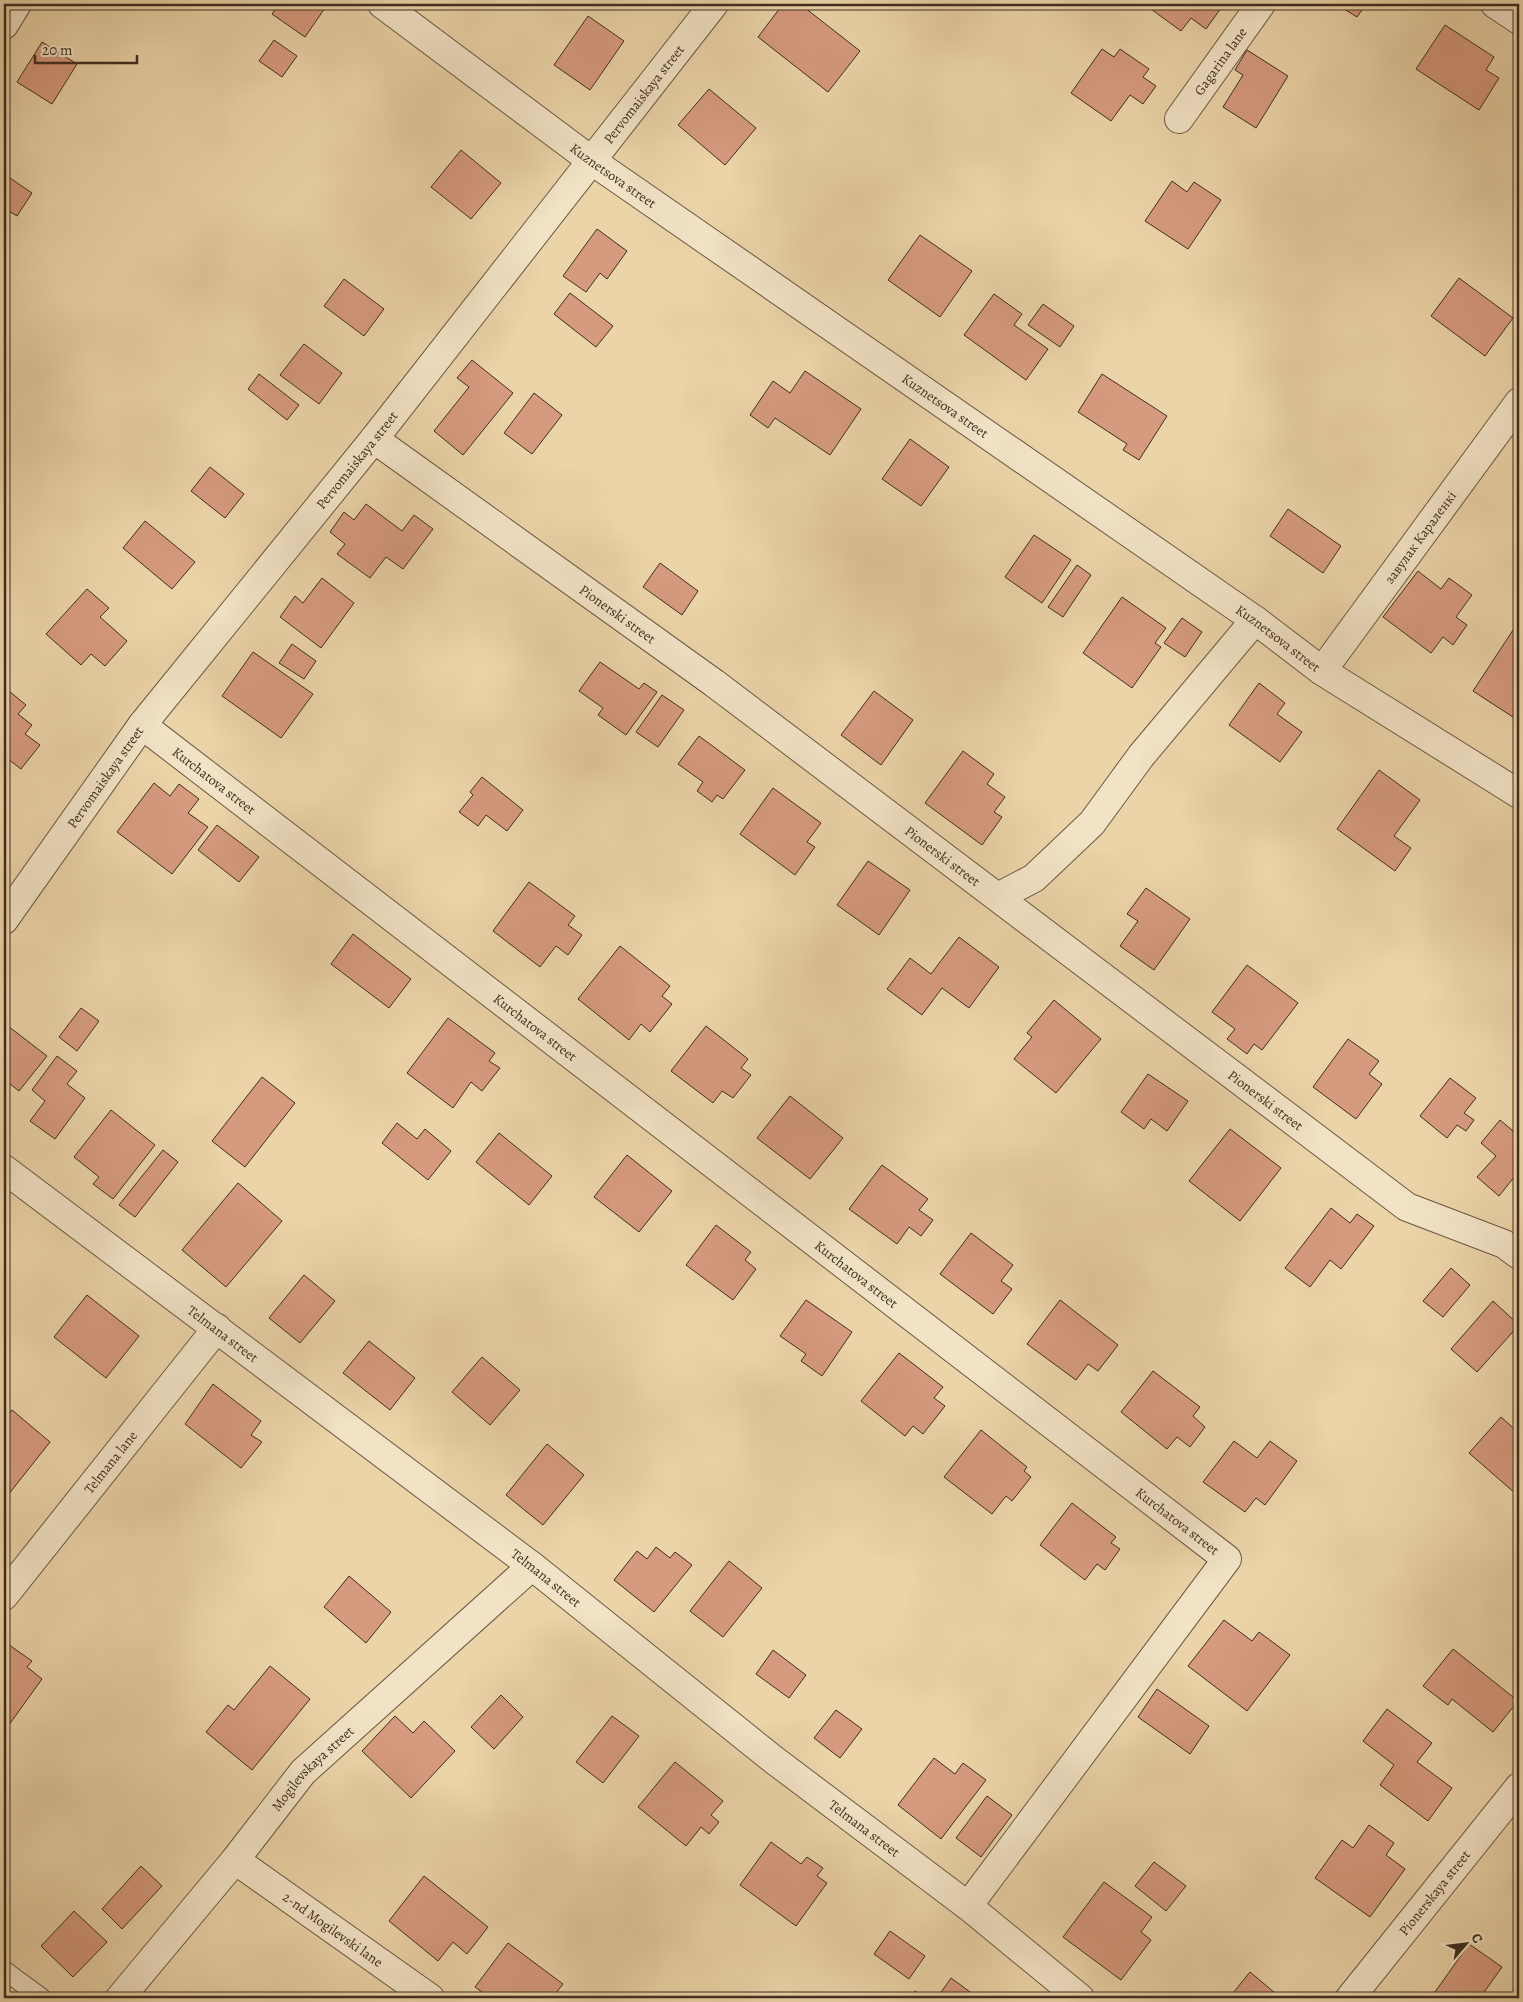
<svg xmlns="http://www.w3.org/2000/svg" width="1523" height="2002" viewBox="0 0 1523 2002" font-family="Alegreya,serif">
<rect width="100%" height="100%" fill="#ebd4a8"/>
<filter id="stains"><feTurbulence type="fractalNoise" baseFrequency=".004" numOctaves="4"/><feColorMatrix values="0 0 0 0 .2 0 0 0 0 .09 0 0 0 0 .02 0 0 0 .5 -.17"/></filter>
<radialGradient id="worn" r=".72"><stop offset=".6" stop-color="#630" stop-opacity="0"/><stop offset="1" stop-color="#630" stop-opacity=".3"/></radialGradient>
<path fill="#d69a7e" stroke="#3f2e21" d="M279,4h46l2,1 -22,32 -33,-23z
M783,4h17l60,47 -32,41 -70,-55z
M1144,4h80l-18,25 -15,-11 -10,13z
M1336,4h30l-9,13z
M588,16l36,25 -34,49 -36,-25z
M1445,25l49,32 -8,13 13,8 -20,32 -63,-41z
M274,40l23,16 -15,21 -23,-16z
M42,42l35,22 -25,40 -35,-22z
M1102,49l12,8 6,-8 29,20 -6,8 13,9 -13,18 -13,-9 -19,26 -40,-28z
M1247,50l41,26 -32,52 -33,-21 20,-32 -8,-5z
M709,89l47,39 -31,37 -47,-40z
M461,150l40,33 -30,36 -40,-32z
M4,174l28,19 -15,23 -13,-8z
M1172,181l15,11 7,-10 27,18 -33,49 -43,-28z
M597,229l30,22 -20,28 -7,-6 -14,19 -23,-16z
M920,235l52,36 -32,46 -52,-37z
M1459,278l54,40 -28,38 -54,-40z
M344,279l40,30 -20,27 -40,-30z
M570,293l43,33 -17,21 -42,-33z
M994,294l28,20 -8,11 34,24 -22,31 -62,-45z
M1043,304l31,22 -14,21 -32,-22z
M304,344l38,29 -23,31 -39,-29z
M472,360l41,33 -50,62 -29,-24 35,-44 -12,-9z
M805,371l56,38 -31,46 -55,-37 -7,10 -18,-13 23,-34 17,12z
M259,374l40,31 -12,15 -39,-31z
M1102,374l65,42 -28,44 -16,-10 4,-6 -49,-32z
M534,393l28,22 -30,39 -28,-21z
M910,439l39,28 -28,39 -39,-27z
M210,467l34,27 -19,24 -34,-27z
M366,504l36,27 12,-16 19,14 -30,40 -17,-12 -16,21 -33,-24 8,-10 -15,-12 14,-20 10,8z
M1288,509l53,37 -18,27 -53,-37z
M145,521l50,41 -23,27 -49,-41z
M1034,535l37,25 -29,43 -37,-26z
M660,563l38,28 -16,24 -39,-28z
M1077,565l14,10 -28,42 -15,-10z
M1418,571l23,18 8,-11 23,17 -16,22 11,8 -14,20 -10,-8 -12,16 -48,-36z
M322,578l32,25 -33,45 -41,-31 15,-21 8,7z
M87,589l22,19 -9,9 27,24 -22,25 -14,-12 -10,11 -35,-31z
M1122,597l44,31 -11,15 6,4 -29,41 -49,-35z
M1182,618l20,14 -17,25 -21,-14z
M1515,627l4,3v91l-46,-30z
M292,644l24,17 -12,18 -25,-16z
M253,652l60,42 -32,44 -59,-42z
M600,662l39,27 5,-6 13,9 -31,43 -28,-20 5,-7 -24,-17z
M1259,683l26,20 -8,11 25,18 -22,30 -51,-37z
M4,687l22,18 -8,9 14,11 -7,9 15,11 -19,24 -17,-13z
M874,691l39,29 -32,45 -40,-30z
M662,695l22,15 -26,37 -22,-15z
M699,736l46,34 -22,29 -6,-4 -5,7 -15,-11 6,-9 -25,-18z
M963,751l31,23 -7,10 18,13 -11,15 8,5 -20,28 -57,-42z
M1379,770l41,30 -26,36 17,12 -16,23 -58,-42z
M482,777l41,33 -16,21 -21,-16 -8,11 -19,-14 14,-17 -3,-3z
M154,783l16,13 9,-12 20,15 -11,14 20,14 -36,47 -55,-42z
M773,788l48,35 -14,19 8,5 -20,28 -55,-41z
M217,825l42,32 -20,25 -41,-32z
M868,861l42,29 -31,45 -42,-30z
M529,882l46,34 -7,9 14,10 -14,20 -12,-9 -16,21 -47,-36z
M1146,888l44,31 -36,51 -34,-24 18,-25 -11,-7z
M353,934l58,45 -22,29 -58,-44z
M959,937l40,30 -30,41 -27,-20 -20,27 -35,-26 23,-31 21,16z
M620,946l50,40 -8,10 10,8 -22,28 -9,-8 -12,16 -51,-41z
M1247,965l51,38 -36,47 -8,-6 -7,10 -20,-15 8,-10 -23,-17z
M1054,1000l47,39 -45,54 -42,-34 18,-22 -5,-4z
M81,1008l18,13 -22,30 -18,-14z
M448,1018l47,35 -6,8 11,7 -18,23 -11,-9 -18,26 -46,-35z
M4,1023l43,33 -28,35 -9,-7 -6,9z
M706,1026l42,33 -7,9 10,7 -18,23 -11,-7 -9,12 -42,-32z
M1348,1039l31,22 -10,13 13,10 -26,35 -43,-32z
M57,1056l20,15 -10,13 18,14 -30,41 -25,-18 15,-20 -13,-11z
M1148,1074l40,27 -21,30 -16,-12 -7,10 -23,-17z
M262,1077l33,26 -50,64 -33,-26z
M1450,1078l26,20 -12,15 10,7 -8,11 -9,-6 -10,13 -27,-22z
M790,1096l53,42 -33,41 -53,-41z
M111,1110l44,35 -42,54 -20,-15 6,-7 -25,-20z
M1500,1120l19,16v35l-20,25 -22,-19 19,-21 -15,-13z
M397,1123l20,16 8,-10 26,22 -23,29 -46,-37z
M1230,1129l51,39 -41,53 -51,-40z
M499,1133l53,43 -23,29 -53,-43z
M163,1150l15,12 -43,55 -16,-12z
M627,1155l45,36 -33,41 -45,-35z
M882,1165l46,34 -9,11 14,10 -12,16 -12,-9 -12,17 -48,-35z
M238,1183l44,38 -56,66 -44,-37z
M1331,1208l19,15 7,-9 17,12 -33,43 -11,-9 -20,27 -25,-19z
M716,1225l35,27 -6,8 11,9 -23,31 -47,-35z
M971,1233l42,32 -12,16 11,8 -19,25 -53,-40z
M1451,1268l19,17 -27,32 -20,-16z
M304,1275l31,26 -35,42 -31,-25z
M87,1295l52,41 -33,42 -52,-41z
M806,1300l46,32 -30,44 -21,-15 5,-7 -26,-18z
M1060,1300l58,45 -20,26 -10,-7 -12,16 -49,-36z
M1493,1301l26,24 -42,47 -26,-23z
M369,1341l46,37 -25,32 -47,-37z
M899,1353l44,34 -9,11 11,8 -22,28 -10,-8 -8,10 -44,-35z
M482,1357l38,33 -30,35 -38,-33z
M1153,1371l47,36 -7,9 12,11 -15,20 -13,-10 -10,12 -46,-37z
M213,1384l48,37 -10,14 11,7 -21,26 -56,-44z
M12,1410l38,32 -46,58v-79z
M1501,1417l18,16v58l-3,3 -47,-41z
M981,1430l46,37 -3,4 7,6 -19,24 -6,-5 -14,18 -48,-37z
M1234,1441l23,17 13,-17 27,20 -32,44 -9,-7 -11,14 -42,-30z
M547,1444l37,31 -41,50 -37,-30z
M1072,1503l44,34 -5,6 9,6 -15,21 -8,-6 -12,16 -45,-35z
M656,1547l14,11 5,-6 17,13 -38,47 -40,-32 23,-29 10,8z
M729,1561l33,27 -39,49 -33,-26z
M349,1576l42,36 -25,31 -42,-36z
M1224,1620l28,21 7,-9 31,23 -43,56 -59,-45z
M5,1642l27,19 -5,6 15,12 -36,50 -2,-1z
M1453,1649l65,52 -25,31 -41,-33 -4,6 -25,-19z
M773,1650l33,25 -17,23 -33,-24z
M270,1666l40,33 -58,71 -46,-38 22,-27 6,5z
M1157,1689l52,37 -19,28 -52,-37z
M501,1695l22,22 -29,32 -23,-22z
M1387,1709l45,34 -15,19 35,26 -24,33 -48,-36 14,-20 -31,-24z
M836,1710l26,19 -22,29 -26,-20z
M395,1716l18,17 11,-12 31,30 -44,47 -49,-47z
M612,1716l27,20 -36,47 -27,-21z
M934,1758l21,16 8,-11 23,17 -45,59 -43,-34z
M675,1762l48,39 -12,14 8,7 -10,12 -8,-7 -15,19 -48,-39z
M987,1796l25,19 -31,42 -25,-19z
M1369,1825l25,18 -8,12 19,14 -35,48 -55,-39 27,-38 11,8z
M771,1842l30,22 6,-7 16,11 -6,8 10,7 -31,43 -56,-41z
M1154,1862l32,24 -20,25 -31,-25z
M141,1866l21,20 -40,43 -20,-20z
M424,1876l64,51 -21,27 -14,-12 -15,19 -49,-40z
M1104,1882l48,35 -11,15 10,8 -30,40 -58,-43z
M74,1911l33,31 -34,35 -32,-31z
M890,1931l35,25 -16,23 -35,-25z
M508,1943l55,41 -11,14h-62l-15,-11z
M1469,1944l33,23 -22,31h-36l-9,-6z
M1250,1972l31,26h-52z
M951,1978l26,19 -1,1h-39z
M915,1991l10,7h-14z
M160,1993l6,5h-10z
M1183,1993l6,5h-10z"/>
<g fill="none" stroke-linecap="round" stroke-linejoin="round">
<defs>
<path id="lane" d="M4,1970l38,28"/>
<g id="street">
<path id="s1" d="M382,4l210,157 663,459 67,51 197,123"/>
<path d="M1495,4l24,16"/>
<path d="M4,25l13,-21"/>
<path id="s2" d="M1179,119l82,-115"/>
<path id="s3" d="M374,439l340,244 693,524 97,37 15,11"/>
<path id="s4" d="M1322,671l197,-269"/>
<path id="s5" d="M142,725l1085,834 -259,347"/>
<path d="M998,897l36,-19 58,-55 49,-67 114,-136"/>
<path id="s6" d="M4,920l138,-195 232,-286 340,-435"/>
<path id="s7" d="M4,1169l528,397 242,194 194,146 112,92"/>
<path id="s8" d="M4,1596l213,-268"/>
<path id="s9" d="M235,1860l195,138"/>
<path id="s10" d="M120,1998l115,-138 68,-88 229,-206"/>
<path id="s11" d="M1350,1998l169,-211"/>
</g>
</defs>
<use href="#lane" stroke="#6a5843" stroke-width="20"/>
<use href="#street" stroke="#6a5843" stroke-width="30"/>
<use href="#lane" stroke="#f2e3c6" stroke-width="18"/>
<use href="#street" stroke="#f2e3c6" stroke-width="28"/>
</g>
<g text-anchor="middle" stroke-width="5" stroke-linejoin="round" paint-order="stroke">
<g font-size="14" fill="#3f2e21" stroke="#f2e3c6">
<text dy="5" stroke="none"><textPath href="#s2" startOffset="71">Gagarina lane</textPath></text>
<text dy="5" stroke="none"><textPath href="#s6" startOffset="1045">Pervomaiskaya street</textPath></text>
<text dy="5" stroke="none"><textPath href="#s1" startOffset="288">Kuznetsova street</textPath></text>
<text dy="5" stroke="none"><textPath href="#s1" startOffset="692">Kuznetsova street</textPath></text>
<text dy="5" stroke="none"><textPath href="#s6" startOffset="580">Pervomaiskaya street</textPath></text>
<text dy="5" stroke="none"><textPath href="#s4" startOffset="166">завулак Караленкі</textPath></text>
<text dy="5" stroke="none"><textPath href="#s3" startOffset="300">Pionerski street</textPath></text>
<text dy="5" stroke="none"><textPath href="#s1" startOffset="1098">Kuznetsova street</textPath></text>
<text dy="5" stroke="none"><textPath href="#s6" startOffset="175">Pervomaiskaya street</textPath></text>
<text dy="5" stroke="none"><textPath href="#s5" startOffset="91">Kurchatova street</textPath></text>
<text dy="5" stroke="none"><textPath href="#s3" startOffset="705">Pionerski street</textPath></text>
<text dy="5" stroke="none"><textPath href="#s5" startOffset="496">Kurchatova street</textPath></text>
<text dy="5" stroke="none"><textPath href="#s3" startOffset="1110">Pionerski street</textPath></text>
<text dy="5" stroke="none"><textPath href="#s5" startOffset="901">Kurchatova street</textPath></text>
<text dy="5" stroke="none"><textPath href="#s7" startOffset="274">Telmana street</textPath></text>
<text dy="5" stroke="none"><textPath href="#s8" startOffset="171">Telmana lane</textPath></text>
<text dy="5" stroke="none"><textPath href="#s5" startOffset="1306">Kurchatova street</textPath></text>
<text dy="5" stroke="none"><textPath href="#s7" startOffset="679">Telmana street</textPath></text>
<text dy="5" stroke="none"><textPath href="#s10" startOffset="300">Mogilevskaya street</textPath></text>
<text dy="5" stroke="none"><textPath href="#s7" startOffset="1084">Telmana street</textPath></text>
<text dy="5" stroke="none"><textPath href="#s11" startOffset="135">Pionerskaya street</textPath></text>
<text dy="5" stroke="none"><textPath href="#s9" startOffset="120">2-nd Mogilevski lane</textPath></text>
</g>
</g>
<rect width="1523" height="2002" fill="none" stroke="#ebd4a8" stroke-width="20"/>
<rect x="5" y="5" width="1513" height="1992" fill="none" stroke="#3f2e21" stroke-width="2.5"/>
<rect x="10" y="10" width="1503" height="1982" fill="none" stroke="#3f2e21"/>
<g transform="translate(1466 1944) rotate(62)" stroke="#f2e3c6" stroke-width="4" paint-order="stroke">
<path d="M0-4L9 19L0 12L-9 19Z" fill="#3f2e21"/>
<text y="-8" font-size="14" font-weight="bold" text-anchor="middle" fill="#3f2e21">С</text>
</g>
<path d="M35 55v8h102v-8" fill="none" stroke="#3f2e21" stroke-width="2.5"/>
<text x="42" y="55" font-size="15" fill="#3f2e21" stroke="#f2e3c6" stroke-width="4" paint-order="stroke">20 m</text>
<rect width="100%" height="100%" filter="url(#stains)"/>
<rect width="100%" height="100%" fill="url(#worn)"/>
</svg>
